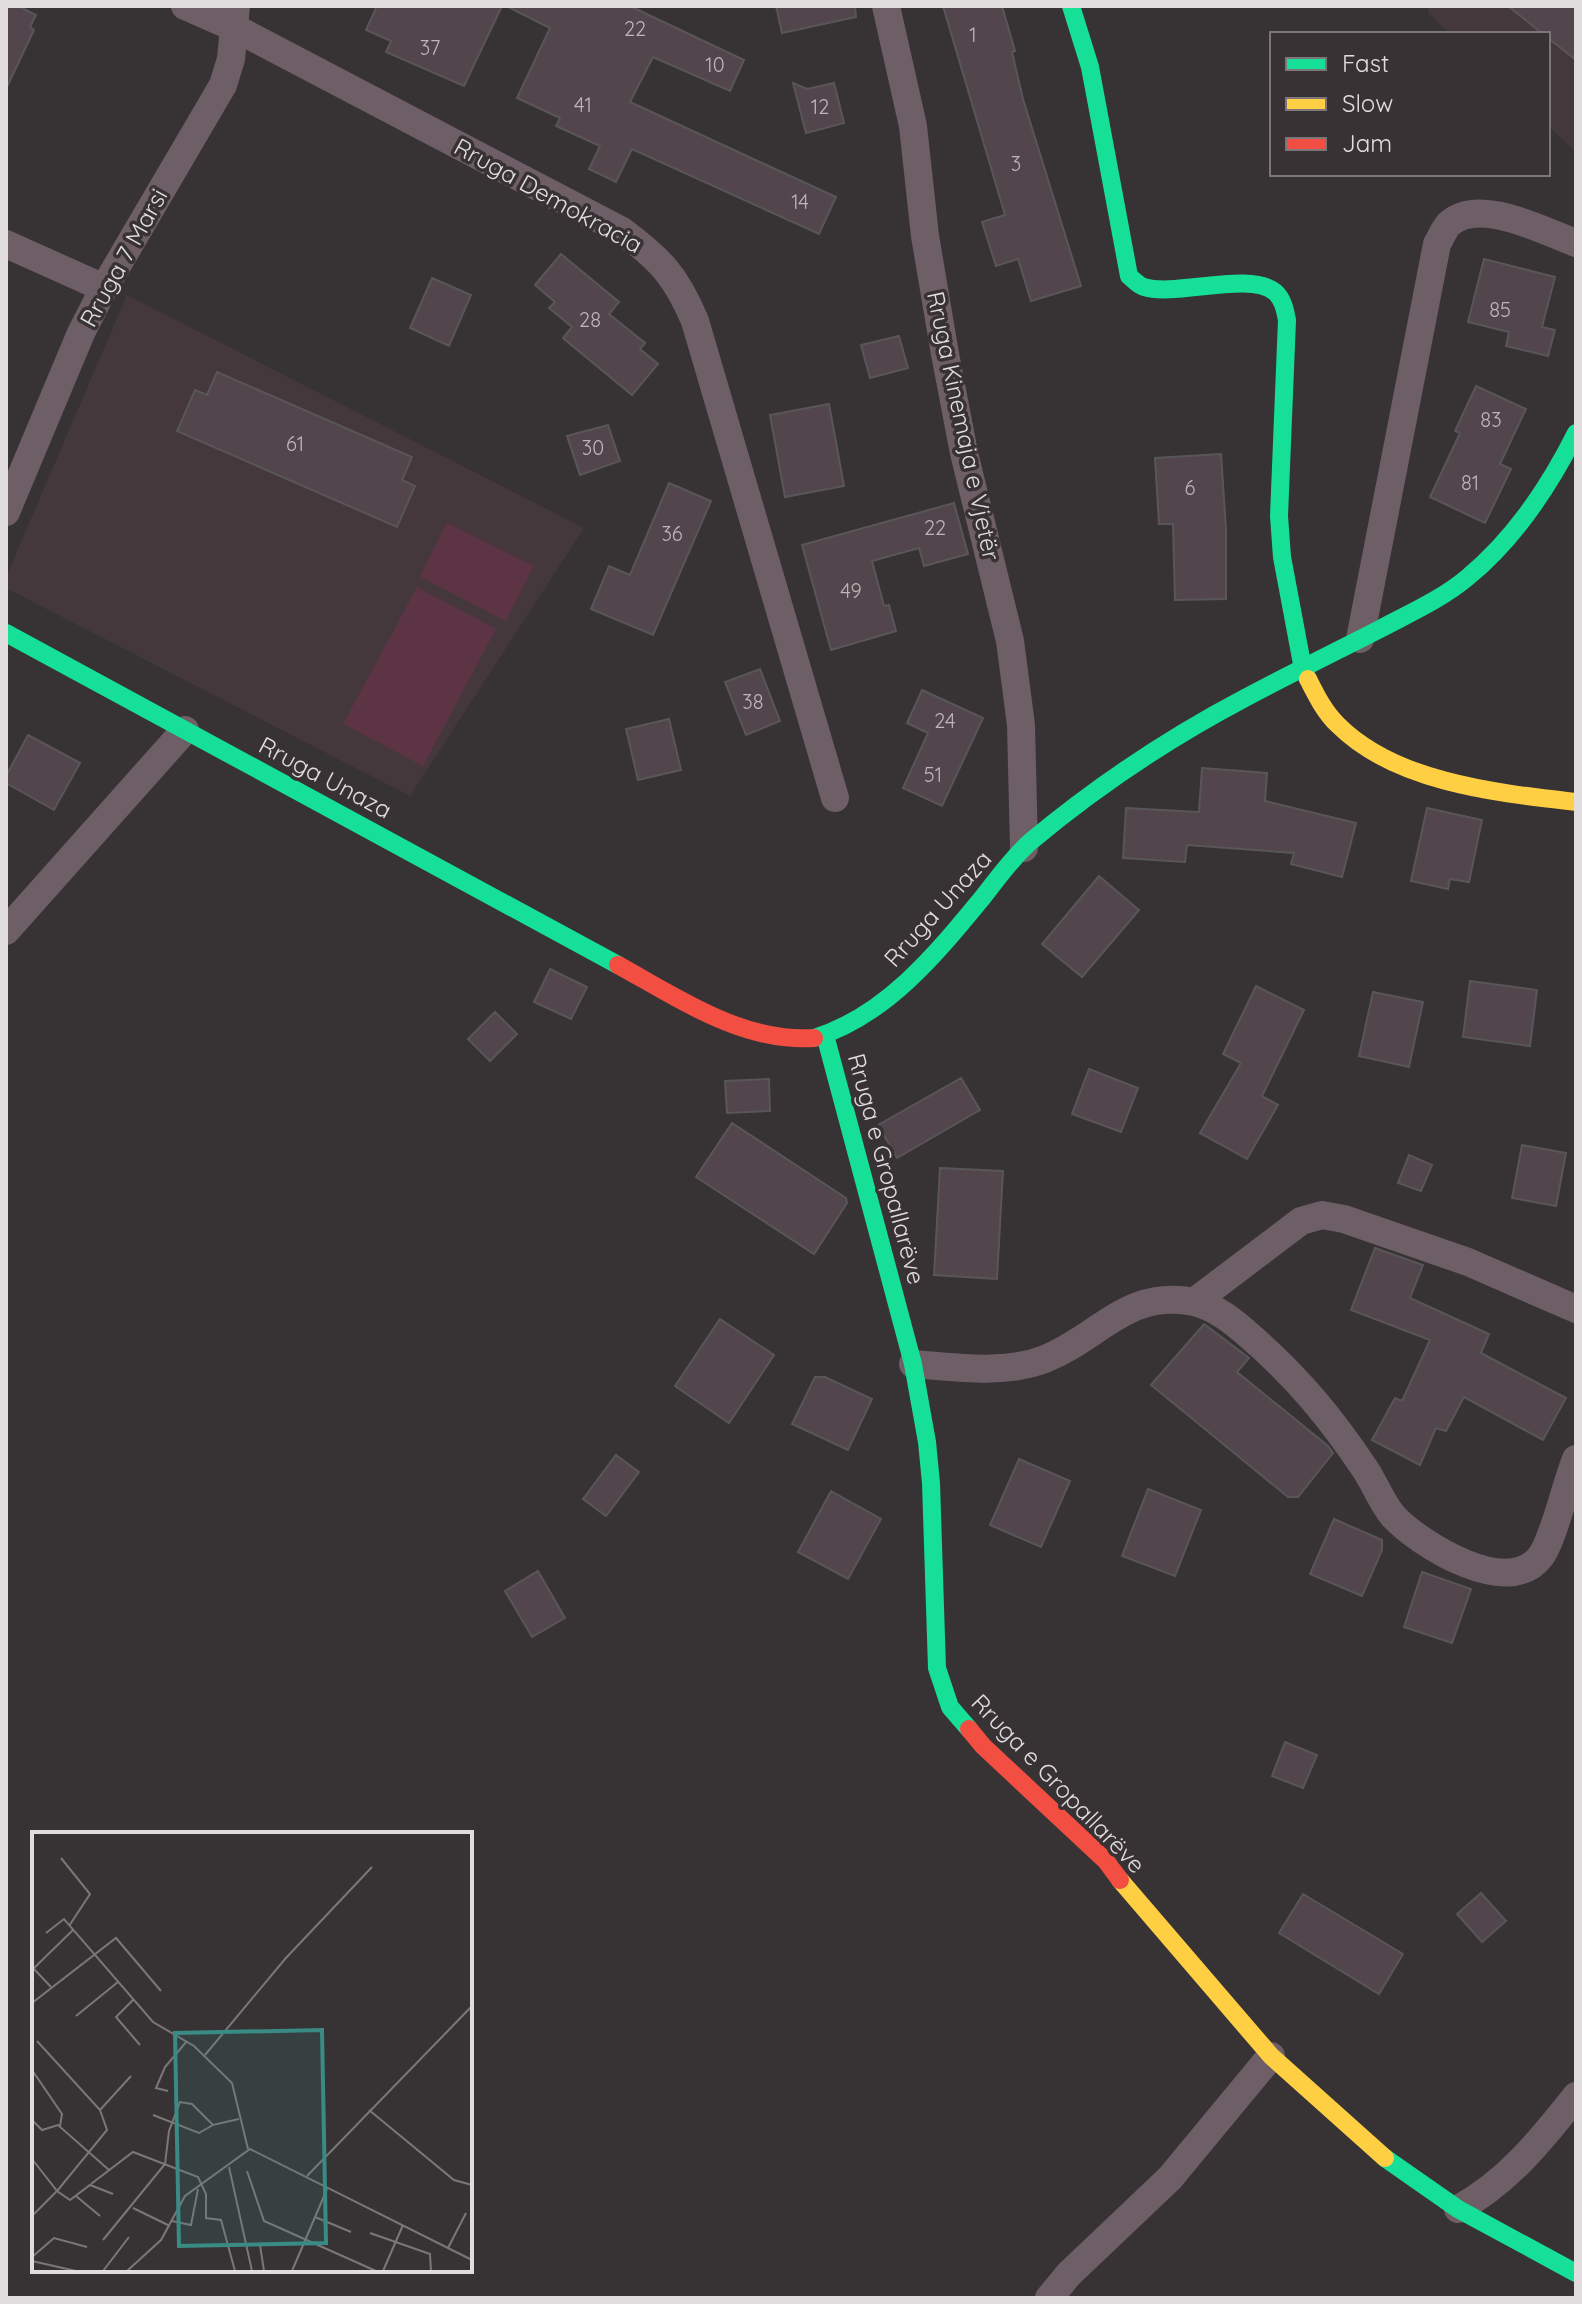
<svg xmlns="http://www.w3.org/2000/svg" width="1582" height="2304" viewBox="0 0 1582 2304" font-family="Quicksand,sans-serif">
<rect width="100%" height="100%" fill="#373335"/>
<path fill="#44383c" d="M1428,6h148v146l-28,-26v-92h-98l-22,-21z
M127,295l457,233 -174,268 -404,-208v-11z"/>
<path fill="#5d3444" d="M447,523l87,43 -28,55 -86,-44z
M417,587l79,42 -73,137 -80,-42z"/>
<path fill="#53454c" stroke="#595657" stroke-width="2" d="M6,6h12l18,9 -6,12 4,3 -28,59z
M377,6h125l-38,80 -78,-34 5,-11 -25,-11z
M506,6h124l114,54 -14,31 -77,-34 -23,45 206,95 -17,37 -187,-85 -16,33 -27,-13 11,-23 -44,-20 4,-8 -43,-20 33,-70z
M776,6h79l1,11 -74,16z
M943,6h59l13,45 -3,1 11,47 58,187 -50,15 -13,-42 -22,7 -14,-44 23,-7z
M1508,6h68v54l-28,-22v-4h-5z
M793,83l14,6 27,-6 10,40 -38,10z
M561,254l58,48 -10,12 36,29 -5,6 18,15 -26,31 -69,-57 9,-11 -23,-19 6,-6 -20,-17z
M1484,259l71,18 -13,50 13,3 -7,26 -42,-10 3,-14 -41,-10z
M432,278l39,17 -22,51 -39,-18z
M899,336l9,32 -38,10 -9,-33z
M217,372l195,85 -10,23 13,6 -18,41 -220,-96 18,-41 12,5z
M1476,386l50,23 -26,55 11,5 -26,54 -55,-26 30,-64 -5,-2z
M829,404l15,82 -59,11 -15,-82z
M608,425l12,36 -40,14 -13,-39z
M1221,454l5,75v70l-51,1 -2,-76h-14l-4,-66z
M669,483l42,18 -58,134 -62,-26 18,-43 21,9z
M954,503l14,51 -44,12 -5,-18 -47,13 12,45 5,-1 7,26 -65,19 -29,-105z
M760,669l20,52 -34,14 -21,-53z
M922,690l61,28 -41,88 -39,-18 25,-55 -21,-10z
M669,719l12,51 -43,10 -12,-51z
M28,735l52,28 -26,47 -48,-27v-7z
M1202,768l65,5 -2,28 91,22 -14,54 -51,-13 3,-11 -107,-8 -2,17 -62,-4 3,-50 73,4z
M1427,808l55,12 -13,62 -19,-3 -2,10 -37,-8z
M1099,876l40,34 -57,67 -40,-33z
M550,969l37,18 -16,32 -37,-17z
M1470,981l67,9 -7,56 -67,-9z
M1256,986l48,24 -42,86 16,9 -31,54 -47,-26 41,-70 -18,-9z
M1373,992l50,10 -14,65 -50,-11z
M495,1012l22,22 -27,27 -22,-22z
M1089,1069l49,19 -17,44 -49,-18z
M961,1078l19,32 -83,48 -19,-33z
M769,1079l1,32 -43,2 -2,-32z
M732,1123l114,75 1,5 -33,51 -118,-77z
M1522,1145l44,8 -10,53 -44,-8z
M1409,1155l23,10 -11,26 -23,-8z
M940,1168l63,3 -6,108 -63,-4z
M1375,1248l48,17 -13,33 79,36 -8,19 85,45 -23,42 -79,-43 -18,34 -10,-3 -16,37 -48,-25 23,-42 7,3 28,-61 -79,-30z
M720,1319l54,36 -45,68 -54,-37z
M1204,1324l45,34 -12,14 91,74 5,7 -35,44h-10l-137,-112z
M815,1377h10l47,22 -24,51 -56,-26z
M616,1455l23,17 -33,44 -23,-17z
M1019,1459l51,22 -29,66 -51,-22z
M1148,1489l53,21 -26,66 -53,-20z
M831,1491l50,28 -33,60 -50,-27z
M1334,1519l48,21v10l-20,46 -52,-22z
M538,1571l27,47 -33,19 -27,-46z
M1422,1572l49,17 -19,54 -48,-16z
M1285,1742l32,13 -14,33 -31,-12z
M1481,1893l25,28 -24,21 -25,-28z
M1303,1894l100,60 -24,40 -100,-61z"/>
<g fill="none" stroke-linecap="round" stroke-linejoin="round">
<path stroke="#6e5e65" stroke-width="28" d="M185,6l50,22 387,203c39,29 54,45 73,90l140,477
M886,6l27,120 12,110 20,118 19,99 46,188 11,84 3,123
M6,244l98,44
M6,512l75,-179 23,-45 119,-203 8,-26 5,-53
M1360,639l77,-395c4,-7 8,-17 13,-21 31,-26 93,8 126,20
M6,931l179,-201
M1194,1302l107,-81 21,-6 22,4 124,43 108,47
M913,1364c43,3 91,11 132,-5 55,-22 82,-70 149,-57 22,5 40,20 57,35 46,40 80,81 114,132 10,15 17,34 28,47 27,29 116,84 148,40 13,-18 25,-73 35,-97
M1458,2209c49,-26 84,-70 118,-113
M1049,2298l20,-24 101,-96 101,-122"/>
<path stroke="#16e098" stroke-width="18" d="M1071,6l19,61 39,209c5,4 9,9 15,11 31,10 106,-16 131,5 8,7 10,18 12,28l-8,196 3,41 21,112 5,10
M6,633l612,332
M825,1035l88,329 14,78 4,41 6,185 13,39 19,22
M814,1038c72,-22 123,-85 169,-141 15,-19 29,-39 47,-55 67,-56 139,-104 215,-144 45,-24 90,-46 135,-69 30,-16 62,-30 88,-52 47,-39 81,-90 108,-144
M1385,2158l73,51 118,64"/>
<path stroke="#ffcf43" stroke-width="18" d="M1308,679c8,16 17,34 30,46 58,58 160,68 238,77
M1120,1880l151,176 114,102"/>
<path stroke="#f24e42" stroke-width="18" d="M618,965c60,33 125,78 196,73
M969,1729l14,17 123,115 14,19"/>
</g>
<g text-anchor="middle" stroke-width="7" stroke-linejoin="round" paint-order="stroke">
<g font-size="20" fill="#beb7ba">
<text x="635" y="36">22</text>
<text x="973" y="42">1</text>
<text x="430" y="55">37</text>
<text x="715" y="72">10</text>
<text x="583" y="112">41</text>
<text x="820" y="114">12</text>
<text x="1016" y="171">3</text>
<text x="800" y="209">14</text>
<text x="1500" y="317">85</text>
<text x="590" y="327">28</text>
<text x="1491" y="427">83</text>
<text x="295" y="451">61</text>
<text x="593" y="455">30</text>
<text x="1470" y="490">81</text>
<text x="1190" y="495">6</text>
<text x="935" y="535">22</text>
<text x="672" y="541">36</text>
<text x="851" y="598">49</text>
<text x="753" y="709">38</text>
<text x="945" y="728">24</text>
<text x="933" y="782">51</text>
</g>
<g font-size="24" fill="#e1ddde" stroke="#383234">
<text transform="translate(548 196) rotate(29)" y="8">Rruga Demokracia</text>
<text transform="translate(124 258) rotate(-61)" y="8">Rruga 7 Marsi</text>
<text transform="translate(963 426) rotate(78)" y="8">Rruga Kinemaja e Vjetër</text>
<text transform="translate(325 778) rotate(28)" y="8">Rruga Unaza</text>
<text transform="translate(938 909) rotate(-48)" y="8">Rruga Unaza</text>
<text transform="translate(886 1169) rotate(75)" y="8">Rruga e Gropallarëve</text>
<text transform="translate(1058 1784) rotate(46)" y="8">Rruga e Gropallarëve</text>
</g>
</g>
<g transform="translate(32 1832)">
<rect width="440" height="440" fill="#373335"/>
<path fill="none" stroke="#7b7779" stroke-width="2" d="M29,26l29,36 -21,32M14,101l18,-14 89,103 41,24 38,37 16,66M1,137l40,-39M2,137l17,18M101,168l-17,17 24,28M0,171l84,-65 45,53M44,184l42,-34M5,209l63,69 7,20 -50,61 13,9 20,-15 23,9M173,223l80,-96 87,-92M0,238l30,44 -2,12M136,259l-12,-3 9,-21 22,-26M68,278l31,-34M337,278l85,70 18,5M121,283l46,18 14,-8M0,288l10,10 16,-5 51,45M0,327l25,32 -25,25M197,335l23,104M215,339l17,50 112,50M275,344l165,-170M59,352l42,-32 65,25 8,17v24l15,2 14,51M44,364l24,20M101,376l37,18M283,385l36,15M140,389l19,4 7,-36M338,401l60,21 1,17M71,408l62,-76 4,-33 11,-29 12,2 21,21 26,-6M228,413l4,26M416,416l18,-35M0,425l22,-19 33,9M0,429l44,10M71,439l26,-34M95,439l34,-31 24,-44 65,-47 222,111M260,439l35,-82M351,439l20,-46"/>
<path fill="#398b84" fill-opacity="0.15" stroke="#398b84" stroke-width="4" d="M290,198l4,213 -147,3 -4,-213z"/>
<rect width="440" height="440" fill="none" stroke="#e1ddde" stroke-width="4"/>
</g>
<rect width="1582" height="2304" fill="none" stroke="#e1ddde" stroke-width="16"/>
<rect x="1270" y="32" width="280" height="144" fill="#383234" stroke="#7c7678" stroke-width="2"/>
<rect x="1286" y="58" width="40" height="12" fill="#16e098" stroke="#7c7678" stroke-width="2"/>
<text x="1342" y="72" font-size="24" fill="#e1ddde">Fast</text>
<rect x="1286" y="98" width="40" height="12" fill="#ffcf43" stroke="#7c7678" stroke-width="2"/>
<text x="1342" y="112" font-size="24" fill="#e1ddde">Slow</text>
<rect x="1286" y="138" width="40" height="12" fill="#f24e42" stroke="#7c7678" stroke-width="2"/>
<text x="1342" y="152" font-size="24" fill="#e1ddde">Jam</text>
</svg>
